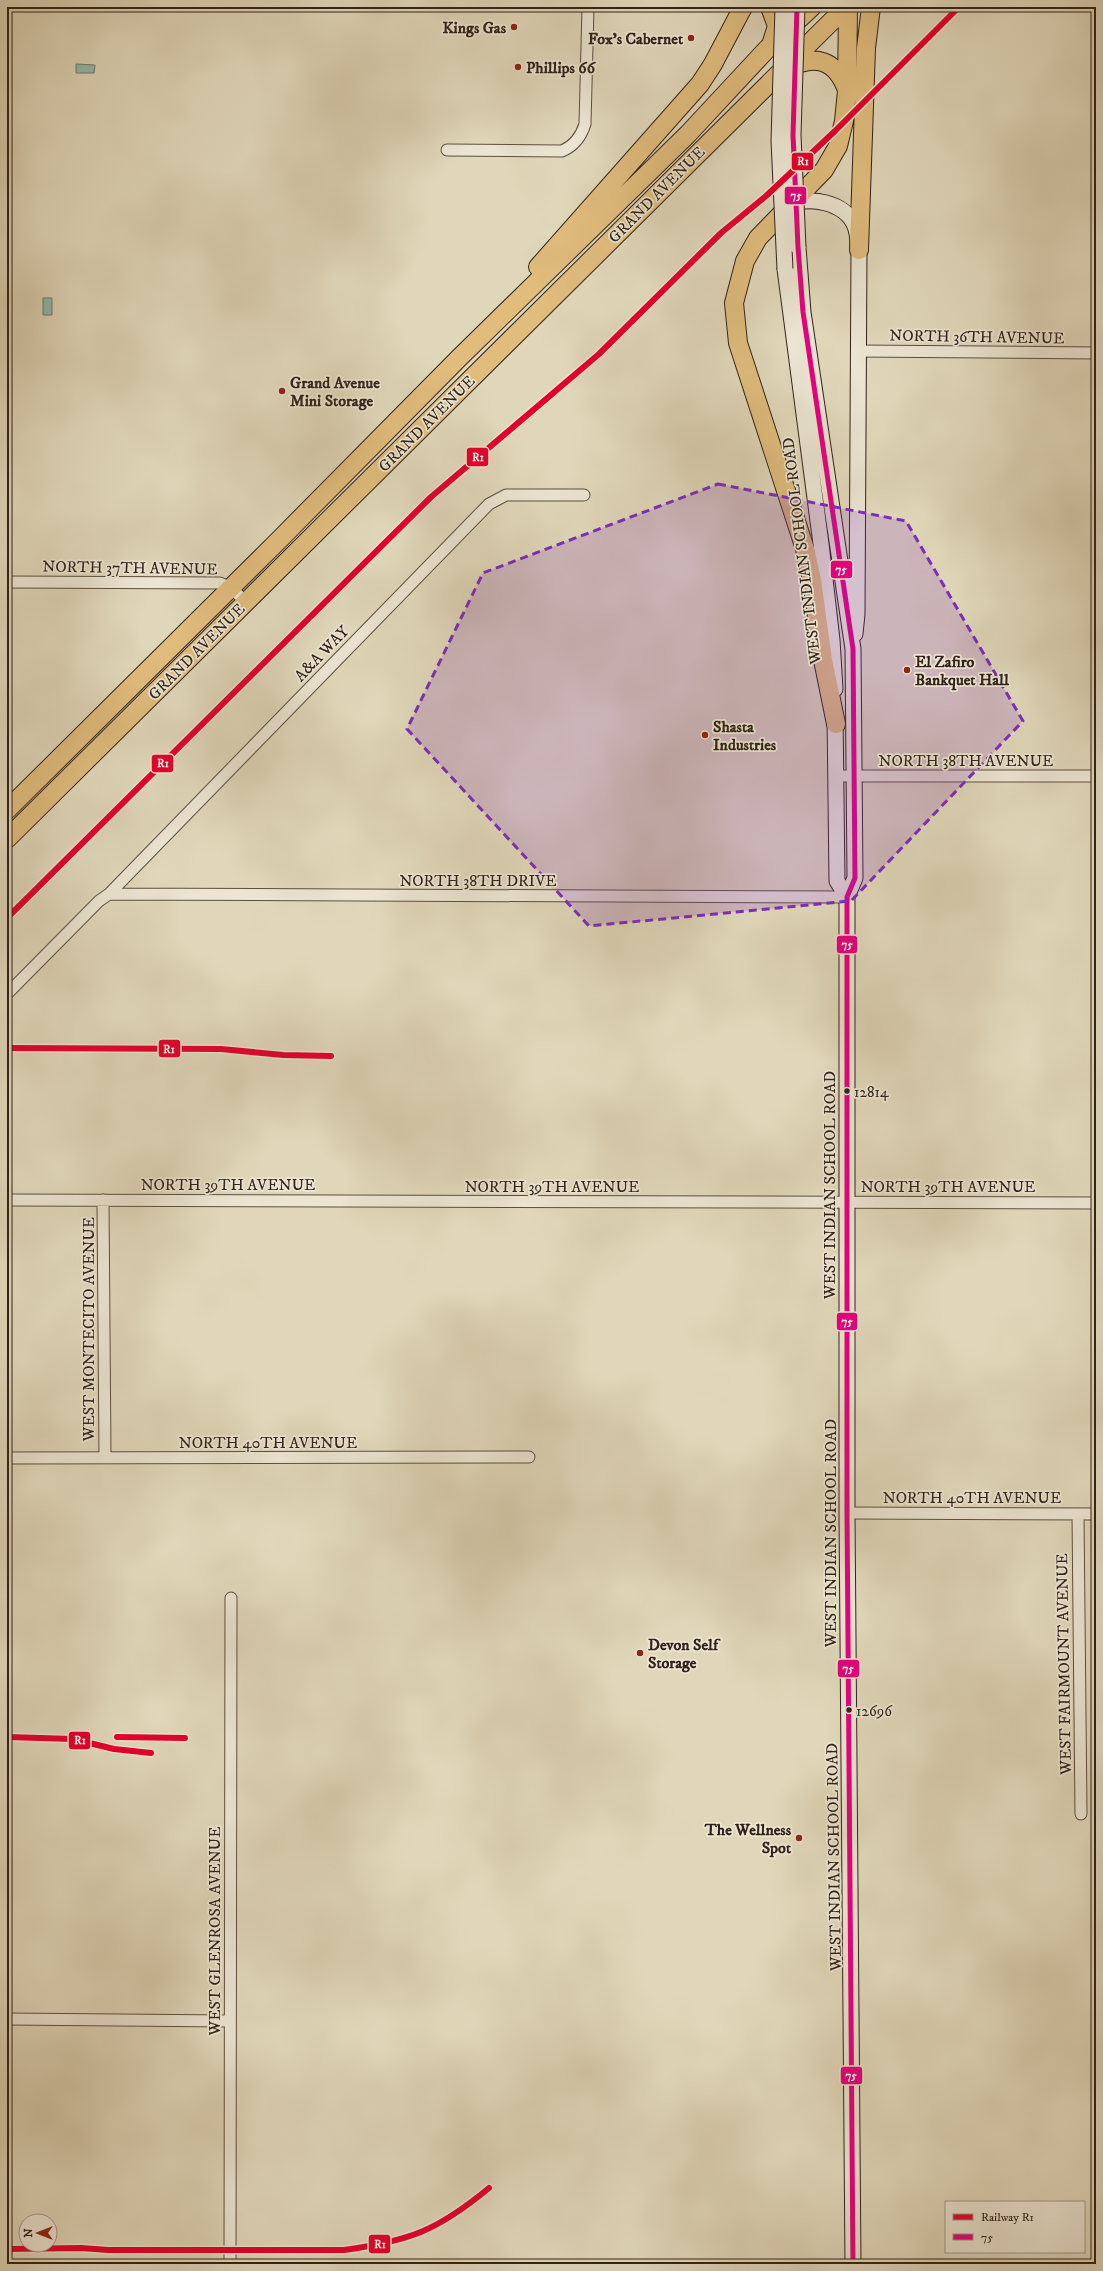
<svg xmlns="http://www.w3.org/2000/svg" width="1103" height="2271" viewBox="0 0 1103 2271" font-family="'IM FELL DW Pica',serif">
<rect width="100%" height="100%" fill="#e0d7ba"/>
<filter id="stains"><feTurbulence type="fractalNoise" baseFrequency=".005" numOctaves="4"/><feColorMatrix values="0 0 0 0 .2 0 0 0 0 .09 0 0 0 0 .02 0 0 0 .5 -.17"/></filter>
<radialGradient id="worn" r=".72"><stop offset=".6" stop-color="#630" stop-opacity="0"/><stop offset="1" stop-color="#630" stop-opacity=".3"/></radialGradient>
<path fill="#94baab" stroke="#6c7d71" d="M76,64l19,1 -1,8h-18z
M43,298h9v17h-9z"/>
<g fill="none" stroke-linecap="round" stroke-linejoin="round">
<defs>
<path id="minor" d="M447,150l115,1c12,-5 19,-14 23,-27l3,-117
M858,351l238,2
M7,582l213,1 10,4 16,15
M836,776h260
M109,894l738,3
M7,994l92,-93 10,-7 380,-390 17,-9h78
M7,1200l1089,3
M103,1200l2,257
M7,1458l522,-1
M847,1513l249,1
M1078,1514l3,300
M7,2019l223,2
M230,2264l1,-666"/>
<path id="secondary" d="M788,206c21,-11 57,-4 67,20 3,8 3,17 4,24l-2,364 -2,20
M798,247l5,65 50,337 2,229 -8,19v616l6,751
M785,269l36,275 11,96 3,49
M835,713l2,168 10,16"/>
<path id="trunk" d="M770,7l7,19 -5,16
M787,69c28,-16 49,-9 60,21
M859,250l7,-202 5,-41
M538,267l162,-183 13,-20 30,-57
M836,724l-13,-64 -11,-80 -7,-31 -67,-206 -4,-40 11,-42 13,-23 66,-68 14,-24 6,-25 3,-30 1,-84
M7,810l272,-270 181,-183 228,-223 80,-86 44,-41
M7,839l839,-832"/>
</defs>
<use href="#minor" stroke="#5d4f41" stroke-width="13"/>
<use href="#secondary" stroke="#312219" stroke-width="17"/>
<use href="#trunk" stroke="#312219" stroke-width="20"/>
<use href="#minor" stroke="#ebe5d2" stroke-width="11"/>
<use href="#secondary" stroke="#ebe5d2" stroke-width="15"/>
<use href="#trunk" stroke="#e0bc7d" stroke-width="18"/>
<defs>
<path id="secondary-bridge" d="M783,7l-4,134 6,128
M797,7l-4,128 5,112"/>
</defs>
<use href="#secondary-bridge" stroke="#312219" stroke-width="17" stroke-linecap="butt"/>
<use href="#secondary-bridge" stroke="#ebe5d2" stroke-width="15"/>
<defs>
<path id="bus-1" d="M797,7l-4,128 5,112 5,65 50,337 2,229 -8,19v616l6,751"/>
</defs>
<use href="#bus-1" stroke="#ebe5d2" stroke-width="8"/>
<use href="#bus-1" stroke="#e5007d" stroke-width="5"/>
<defs>
<path id="rail-1" d="M7,918l424,-421 168,-143 122,-121 45,-37 69,-65 124,-124
M7,1048l214,1 62,6 48,1
M7,1737l66,2 41,10 37,4
M117,1737l68,1
M7,2249l74,-1 27,2h236c65,-9 93,-19 145,-62"/>
</defs>
<use href="#rail-1" stroke="#ebe5d2" stroke-width="9"/>
<use href="#rail-1" stroke="#e4002b" stroke-width="6"/>
</g>
<path fill="#7b2cbf" fill-opacity="0.2" stroke="#7b2cbf" stroke-width="3" stroke-dasharray="8 5" stroke-linejoin="round" d="M718,484l188,37 117,200 -172,180 -262,25 -182,-197 76,-156z"/>
<g fill="#8f2418" stroke="#ebe5d2" stroke-width="1.5">
<circle cx="514" cy="27" r="4"/>
<circle cx="691" cy="38" r="4"/>
<circle cx="518" cy="67" r="4"/>
<circle cx="282" cy="391" r="4"/>
<circle cx="907" cy="670" r="4"/>
<circle cx="705" cy="735" r="4"/>
<circle cx="640" cy="1653" r="4"/>
<circle cx="799" cy="1838" r="4"/>
</g>
<g fill="#312219" stroke="#ebe5d2" stroke-width="1.5">
<circle cx="847" cy="1091" r="3.5"/>
<circle cx="849" cy="1710" r="3.5"/>
</g>
<g text-anchor="middle" stroke-width="3.5" stroke-linejoin="round" paint-order="stroke">
<g font-size="15" fill="#312219" stroke="#ebe5d2" text-anchor="start">
<text x="854" y="1097">12814</text>
<text x="856" y="1716">12696</text>
</g>
<g font-size="16" font-weight="bold" fill="#312219" stroke="#ebe5d2" text-anchor="start">
<text x="506" y="33" text-anchor="end">Kings Gas</text>
<text x="683" y="44" text-anchor="end">Fox's Cabernet</text>
<text x="526" y="73">Phillips 66</text>
<text x="290" y="388">Grand Avenue<tspan x="290" dy="18">Mini Storage</tspan></text>
<text x="915" y="667">El Zafiro<tspan x="915" dy="18">Bankquet Hall</tspan></text>
<text x="713" y="732">Shasta<tspan x="713" dy="18">Industries</tspan></text>
<text x="648" y="1650">Devon Self<tspan x="648" dy="18">Storage</tspan></text>
<text x="791" y="1835" text-anchor="end">The Wellness<tspan x="791" dy="18">Spot</tspan></text>
</g>
<g font-size="16" fill="#312219" stroke="#ebe5d2">
<text transform="translate(656 194) rotate(-45)" y="6">GRAND AVENUE</text>
<text transform="translate(977 336) rotate(1)" y="6">NORTH 36TH AVENUE</text>
<text transform="translate(426 423) rotate(-45)" y="6">GRAND AVENUE</text>
<text transform="translate(801 551) rotate(-97)" y="6">WEST INDIAN SCHOOL ROAD</text>
<text transform="translate(130 567) rotate(1)" y="6">NORTH 37TH AVENUE</text>
<text transform="translate(196 651) rotate(-45)" y="6">GRAND AVENUE</text>
<text transform="translate(321 653) rotate(-46)" y="6">A&amp;A WAY</text>
<text x="966" y="766">NORTH 38TH AVENUE</text>
<text x="478" y="886">NORTH 38TH DRIVE</text>
<text x="228" y="1190">NORTH 39TH AVENUE</text>
<text transform="translate(829 1185) rotate(-90)" y="6">WEST INDIAN SCHOOL ROAD</text>
<text x="552" y="1192">NORTH 39TH AVENUE</text>
<text x="948" y="1192">NORTH 39TH AVENUE</text>
<text transform="translate(88 1329) rotate(-90)" y="6">WEST MONTECITO AVENUE</text>
<text x="268" y="1448">NORTH 40TH AVENUE</text>
<text x="972" y="1503">NORTH 40TH AVENUE</text>
<text transform="translate(830 1533) rotate(-90)" y="6">WEST INDIAN SCHOOL ROAD</text>
<text transform="translate(1063 1664) rotate(-91)" y="6">WEST FAIRMOUNT AVENUE</text>
<text transform="translate(833 1857) rotate(-91)" y="6">WEST INDIAN SCHOOL ROAD</text>
<text transform="translate(214 1931) rotate(-90)" y="6">WEST GLENROSA AVENUE</text>
</g>
</g>
<g stroke="#ebe5d2" stroke-width="1.5">
<rect x="791" y="152" width="23" height="19" rx="4" fill="#e4002b"/>
<rect x="784" y="186" width="23" height="19" rx="4" fill="#e5007d"/>
<rect x="466" y="447" width="23" height="20" rx="4" fill="#e4002b"/>
<rect x="830" y="560" width="23" height="19" rx="4" fill="#e5007d"/>
<rect x="151" y="754" width="23" height="19" rx="4" fill="#e4002b"/>
<rect x="836" y="935" width="22" height="19" rx="4" fill="#e5007d"/>
<rect x="158" y="1039" width="23" height="19" rx="4" fill="#e4002b"/>
<rect x="836" y="1312" width="22" height="19" rx="4" fill="#e5007d"/>
<rect x="837" y="1659" width="23" height="19" rx="4" fill="#e5007d"/>
<rect x="68" y="1731" width="23" height="19" rx="4" fill="#e4002b"/>
<rect x="840" y="2066" width="23" height="19" rx="4" fill="#e5007d"/>
<rect x="368" y="2234" width="23" height="20" rx="4" fill="#e4002b"/>
</g>
<g font-size="11" text-anchor="middle" font-weight="bold" fill="#fff">
<text x="803" y="165">R1</text>
<text x="796" y="199">75</text>
<text x="478" y="461">R1</text>
<text x="841" y="573">75</text>
<text x="163" y="767">R1</text>
<text x="847" y="948">75</text>
<text x="169" y="1053">R1</text>
<text x="847" y="1325">75</text>
<text x="848" y="1672">75</text>
<text x="80" y="1744">R1</text>
<text x="851" y="2079">75</text>
<text x="380" y="2248">R1</text>
</g>
<rect width="1103" height="2271" fill="none" stroke="#e0d7ba" stroke-width="24"/>
<rect x="8" y="8" width="1087" height="2255" fill="none" stroke="#312219" stroke-width="2"/>
<rect x="12" y="12" width="1079" height="2247" fill="none" stroke="#312219"/>
<rect x="945" y="2201" width="140" height="52" fill="#ebe5d2" stroke="#a19788"/>
<rect x="953" y="2214" width="20" height="6" fill="#e4002b" stroke="#a19788"/>
<text x="981" y="2221" font-size="12" fill="#312219">Railway R1</text>
<rect x="953" y="2234" width="20" height="6" fill="#e5007d" stroke="#a19788"/>
<text x="981" y="2241" font-size="12" fill="#312219">75</text>
<g transform="translate(38 2233) rotate(270)"><circle r="19" fill="#ebe5d2" stroke="#a19788"/>
<path d="M0-3L7 15L0 10L-7 15Z" fill="#8f2418"/>
<text y="-6" font-size="11" font-weight="bold" text-anchor="middle" fill="#312219">N</text>
</g>
<rect width="100%" height="100%" filter="url(#stains)"/>
<rect width="100%" height="100%" fill="url(#worn)"/>
</svg>
